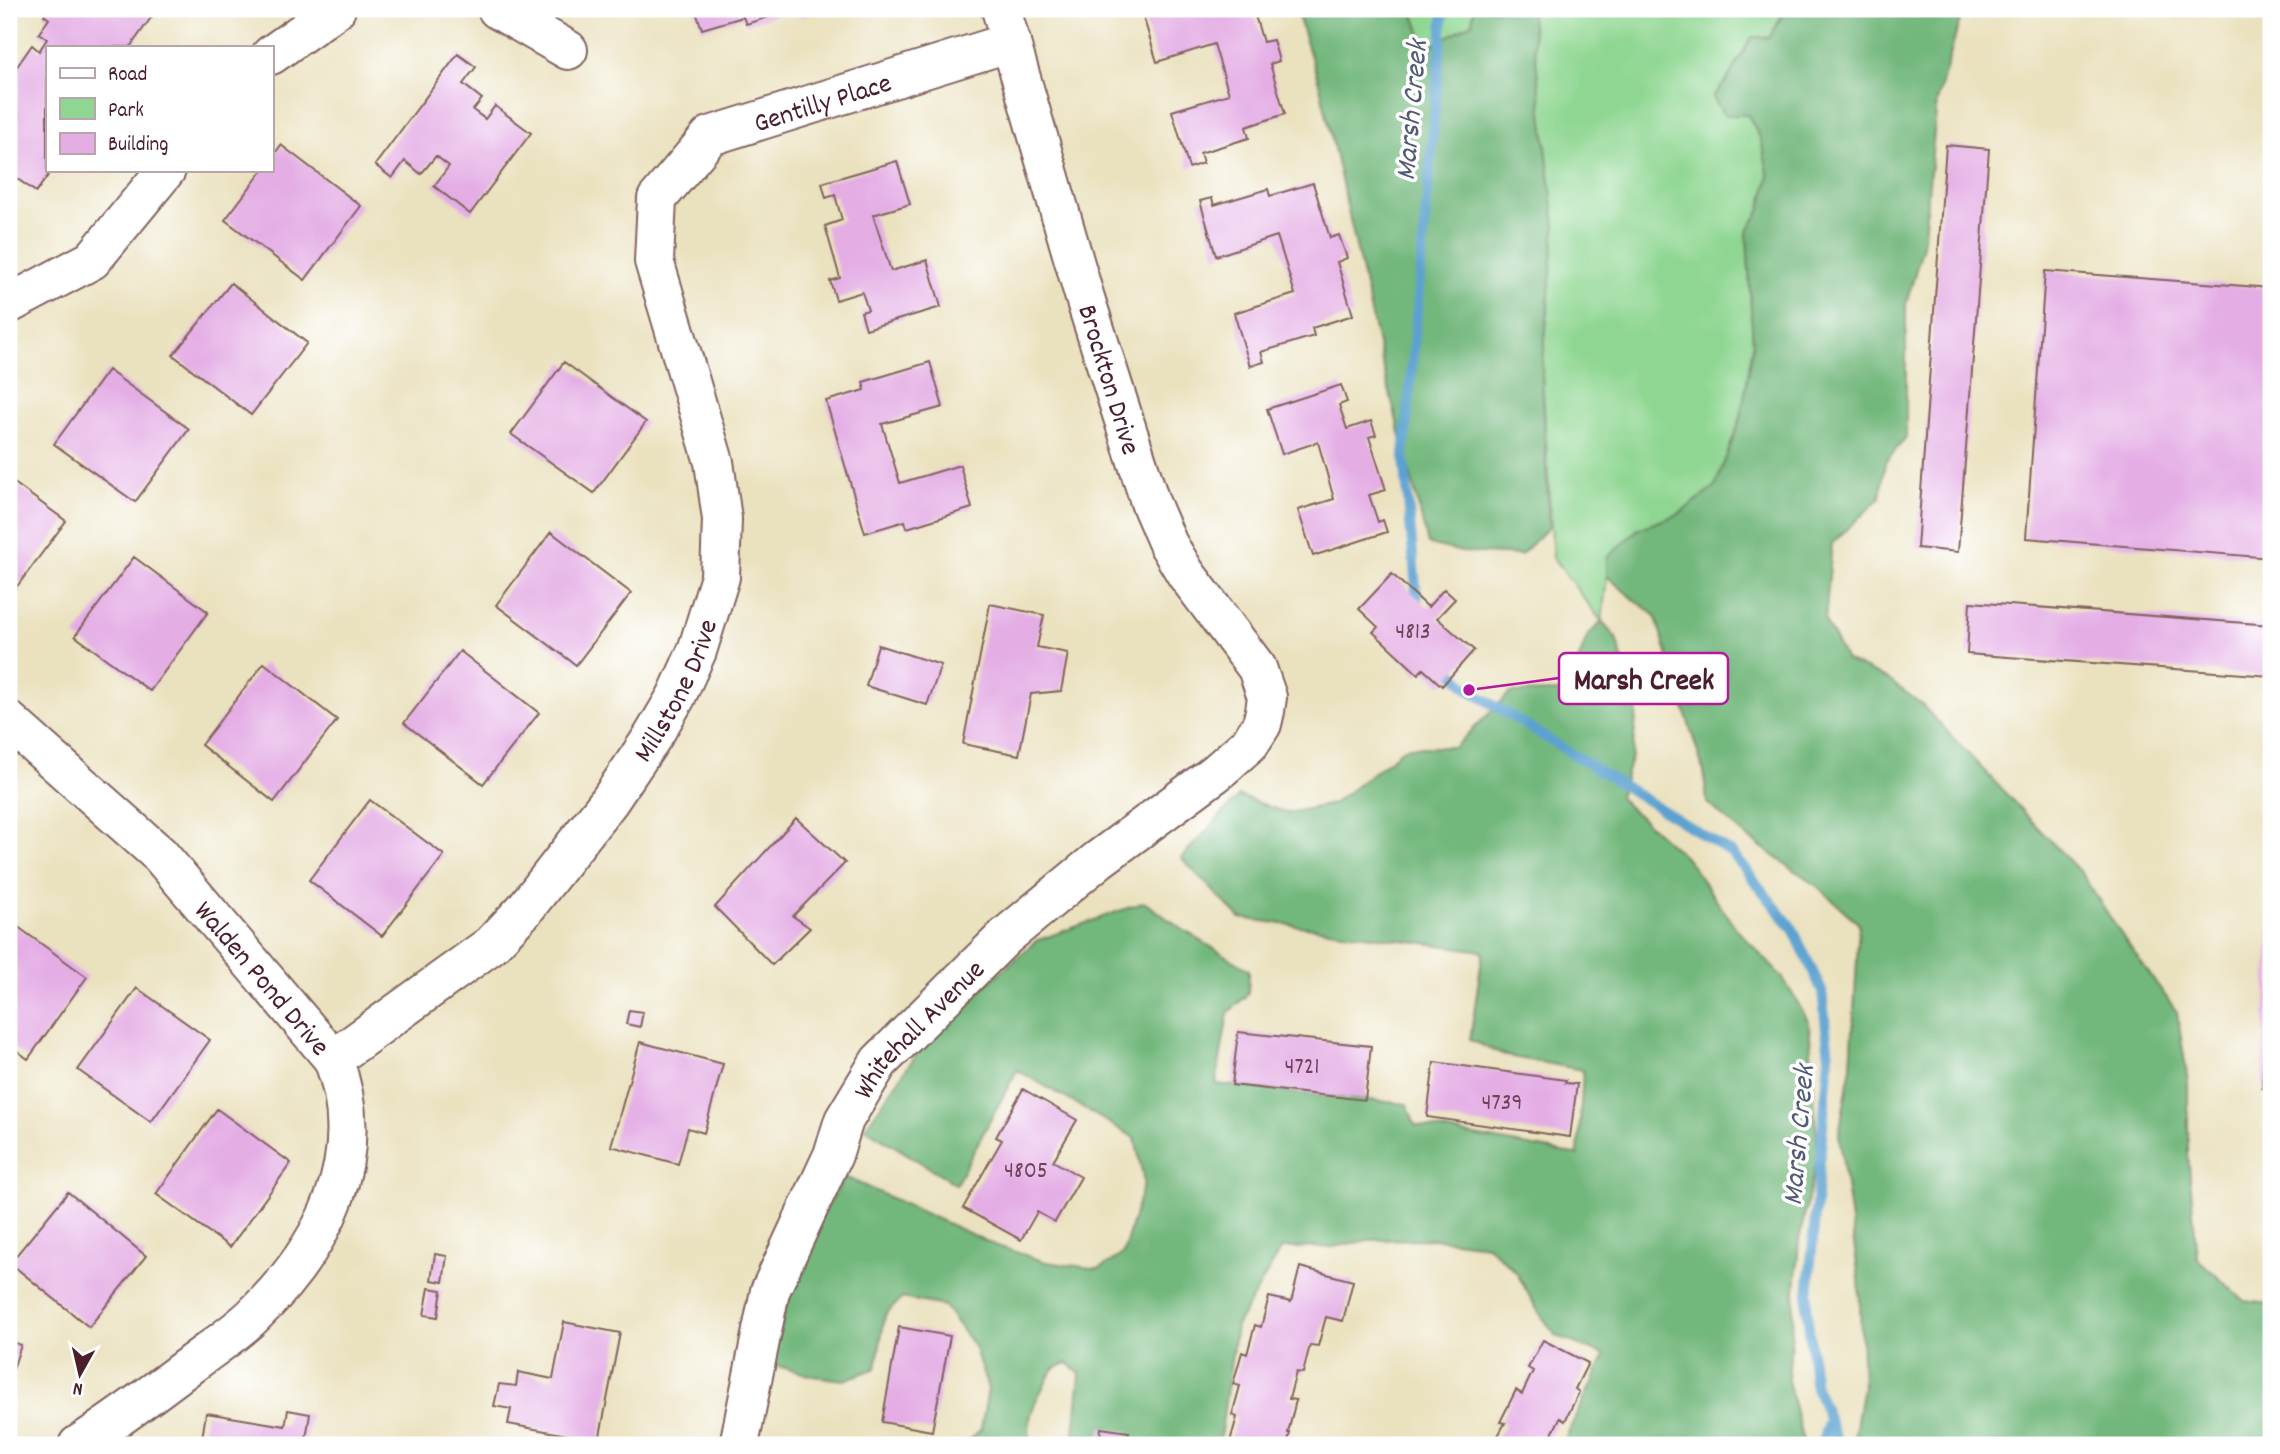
<svg xmlns="http://www.w3.org/2000/svg" width="2280" height="1454" viewBox="0 0 2280 1454" font-family="Dekko,sans-serif">
<rect width="100%" height="100%" fill="#fff"/>
<filter id="ink" filterUnits="userSpaceOnUse"><feTurbulence type="fractalNoise" baseFrequency=".0143" numOctaves="2"/><feDisplacementMap in="SourceGraphic" scale="14" xChannelSelector="R" yChannelSelector="G"/><feConvolveMatrix kernelMatrix="1 2 1 2 8 2 1 2 1" color-interpolation-filters="sRGB"/></filter>
<filter id="wash" filterUnits="userSpaceOnUse"><feTurbulence type="fractalNoise" baseFrequency=".00686" numOctaves="4" result="noise"/><feDisplacementMap in="SourceGraphic" scale="28" xChannelSelector="R" yChannelSelector="G"/><feGaussianBlur stdDeviation="1.57" result="paint"/><feColorMatrix in="noise" values="0 0 0 0 0 0 0 0 0 0 0 0 0 0 0 0 0 1.4 0 .05"/><feComposite in="paint" operator="in"/></filter>
<g filter="url(#wash)">
<rect width="100%" height="100%" fill="#eae1be"/>
<path fill="#8ed691" stroke="#6c7a5e" stroke-width="2" d="M1412,9h62l-2,14 -46,26z
M1530,9h256l-17,29 -17,-1 -25,43 -14,17 35,18 13,24 8,38 -9,35 -13,21 6,113 -12,71 -26,70 -36,27 -41,15 -31,29v18l-5,46 -49,-64 -11,-184 13,-149z"/>
<path fill="#72b77b" stroke="#5e6b53" stroke-width="2" d="M1296,9h116l14,40 46,-26 2,-14h56l25,216 -13,149 7,153 -28,28 -59,-3 -34,-8 -45,-178 -63,-280z
M1786,9h177l-26,92 -14,144 -17,59v134l-21,24 -5,36 -48,45 -7,78 21,39 43,20 31,23 161,170 46,70 50,69 11,70v71l9,105 47,43 27,3v141h-418l10,-59 -4,-107 -20,-145 12,-68 8,-142 -43,-39 -69,-48 -40,-34 -3,-31 -49,-157 -22,-16 -26,-23v-18l31,-29 41,-15 36,-27 26,-70 12,-71 -6,-114 13,-21 9,-34 -8,-38 -13,-24h-24l-11,-18 14,-17 25,-43 17,1z
M1602,622l14,16 21,71 -5,47 -13,42 69,62 48,68 47,50 26,44 9,131 -19,87 -11,140 16,65h-242l43,-90 -49,-19 -18,-25 -22,-39 -29,-27 -50,-6 -69,1 -35,7 -51,1 -46,78 -17,119h-144l-1,-11 6,-60 -12,-11 -14,5c-12,21 -34,53 -21,77h-69l17,-16 7,-40 -14,-43 -30,-40 -42,-8 -17,17 -9,53 -32,12 -31,-4 -42,-12 28,-110 46,-77 152,69 49,16 53,7 24,-15 21,-72 -9,-44 -118,-68 -61,114 -91,-56 68,-97 103,-90 108,-39 38,27 67,41 -1,24 -20,19 -12,71 191,20 8,21 163,30 5,-85 -76,-14 -37,-16 13,-89 -243,-33 -59,-60 58,-62 48,17 46,-9 73,-57h49l55,-54 51,-1 9,-10 18,-47z"/>
<g fill="none" stroke-linecap="round" stroke-linejoin="round">
<path stroke="#5ba1d0" stroke-width="10" d="M1418,610l-14,-154 40,-447
M1446,665l23,25 263,163 61,76 29,62 7,66 -22,251 7,75 25,62
M1821,1445l7,-22"/>
</g>
<g id="blocks">
<path fill="#e4aee5" d="M48,9h96l9,6 -23,32h-83v123h5l-16,22 -27,-19v-82l2,-3 -2,-2v-8l23,-33 7,6 8,-12 -8,-6 10,-14 -5,-4z
M695,9h100l-49,15 -3,-7 -41,12z
M798,9h15l2,4 -14,4z
M1141,9h112l10,33 10,-2 6,21 -9,3 15,50 -39,13 3,11 -49,15 3,10 -14,5 -17,-57 57,-17 -15,-50 -57,18z
M458,54l18,13 -13,17 19,15 -9,11 12,9 10,-13 36,27 -61,81 -36,-28 15,-20 -13,-10 -15,18 -16,-13 -13,17 -17,-13z
M281,145l80,61 -56,74 -80,-60 38,-50h8v-11z
M1946,145l43,4 -31,403 -41,-4z
M897,161l13,43 -37,11 18,56 36,-11 14,47 -75,22 -5,-17 7,-2 -6,-18 -26,8 -6,-19 10,-3 -15,-52 17,-6 -7,-25 -9,3 -4,-15z
M1313,183l17,55 9,-3 8,23 -10,4 16,53 -41,13 2,8 -53,16 3,10 -14,4 -16,-53 61,-19 -18,-58 -61,20 -16,-55 12,-3 2,7 54,-16 2,7z
M2045,271l226,17v270l-245,-20z
M231,283l76,60 -56,72 -78,-60z
M564,362l82,60 -52,71 -83,-59z
M930,362l13,45 -61,17 18,59 60,-18 12,43 -65,20 -2,-7 -40,12 -39,-132 39,-11 -2,-8z
M108,370l81,59 -54,73 -81,-58z
M1341,385l6,17 -8,3 8,24 24,-8 5,14 -7,2 17,53 -17,5 9,27 5,-2 4,12 -74,24 -15,-46 36,-11 -16,-57 -36,12 -15,-45z
M9,479l57,42 -57,76z
M551,532l80,61 -55,72 -80,-60z
M134,557l74,55 -58,79 -75,-55z
M1392,574l36,33 16,-18 11,10 -18,19 37,32 -32,36 -19,-17 -5,5 -45,-42 5,-5 -19,-18z
M1970,602l301,23v51l-304,-22z
M990,604l54,11 -7,32 31,6 -7,38 -30,3 -12,61 -56,-11z
M878,645l63,20 -14,40 -61,-19z
M460,651l79,62 -56,71 -79,-61z
M264,663l73,57 -63,82 -73,-57z
M370,800l74,55 -62,81 -73,-56z
M796,818l49,45 -52,53 17,12 -38,37 -57,-58z
M14,924l73,53 -59,82 -19,-14v-114z
M2269,928h2v160h-9z
M137,988l73,52 -59,82 -73,-52z
M629,1010l14,2 -3,15 -14,-3z
M1238,1032l133,14 -6,54 -133,-15z
M640,1042l83,22 -19,69 -16,-5 -10,36 -67,-18z
M1434,1062l132,18 -1,3 12,1 -7,53 -143,-20z
M1023,1089l54,31 -24,41 28,16 -26,45 -18,-10 -16,28 -58,-32 39,-68 -6,-3z
M217,1109l74,54 -61,84 -74,-53z
M68,1192l78,64 -57,71 -79,-64z
M435,1254l12,2 -4,26 -12,-2z
M1300,1267l53,14 -10,40 -17,-4 -8,29 -8,-1 -7,28 -7,-1 -7,27 7,1 -8,33h2l-3,12h-58l8,-28 -5,-2 8,-29 -7,-2 9,-32 5,2 8,-29 6,2 8,-30 22,5z
M429,1288l13,2 -4,27 -14,-2z
M564,1322l56,11 -21,108 -91,-17 3,-15 -17,-3 5,-22 17,2 2,-14 35,7z
M899,1327l51,9 -18,95 -50,-9z
M1543,1340l45,23 -13,26 4,3 -14,29 -5,-3 -12,24 5,3h-60l12,-22 -5,-1 16,-32 6,4 11,-23 -5,-3z
M9,1341l12,4 -12,36z
M288,1410l22,4 -5,31h-104l5,-32 79,13z
M1101,1428l28,4 -2,13h-28z"/>
</g>
</g>
<g filter="url(#ink)">
<use href="#blocks" fill-opacity="0" stroke="#82635e" stroke-width="2"/>
<g fill="none" stroke-linecap="round" stroke-linejoin="round">
<defs>
<g id="minor">
<path d="M497,9l71,41"/>
<path d="M271,55l65,-46"/>
<path d="M9,304l83,-44 74,-90"/>
<path id="s1" d="M9,721l151,134 173,204c38,98 -9,188 -80,257 -19,18 -42,33 -63,49 -37,28 -73,55 -112,80"/>
<path id="s2" d="M333,1059l158,-114 33,-35 86,-110 43,-64 23,-39 21,-46 23,-74 2,-58 -8,-57 -60,-201 3,-62 53,-63 301,-94"/>
<path id="s3" d="M739,1445l31,-154 63,-136 11,-35 35,-58 127,-126 92,-76 118,-87 34,-30 12,-19 3,-13 2,-14 -10,-29 -71,-94 -18,-30 -18,-42 -66,-207 -83,-286"/>
</g>
</defs>
<use href="#minor" stroke="#82635e" stroke-width="42"/>
<use href="#minor" stroke="#fff" stroke-width="38"/>
</g>
</g>
<g text-anchor="middle" stroke-width="7" stroke-linejoin="round" paint-order="stroke">
<g font-size="24" fill="#70435a">
<text x="1413" y="638">4813</text>
<text x="1302" y="1073">4721</text>
<text x="1502" y="1109">4739</text>
<text x="1026" y="1177">4805</text>
</g>
<g font-size="28" fill="#4a1f2b" stroke="#fff">
<text dy="10" stroke="none"><textPath href="#s2" startOffset="1220">Gentilly Place</textPath></text>
<text transform="translate(1111 379) rotate(73)" y="10">Brockton Drive</text>
<text dy="10" stroke="none"><textPath href="#s2" startOffset="511">Millstone Drive</textPath></text>
<text dy="10" stroke="none"><textPath href="#s1" startOffset="362">Walden Pond Drive</textPath></text>
<text dy="10" stroke="none"><textPath href="#s3" startOffset="462">Whitehall Avenue</textPath></text>
</g>
<g font-size="30" font-style="italic" fill="#525a75" stroke="#fff">
<text transform="translate(1410 110) rotate(-85)" y="10">Marsh Creek</text>
<text transform="translate(1797 1135) rotate(-85)" y="10">Marsh Creek</text>
</g>
</g>
<path fill="none" stroke="#b5179e" stroke-width="2.5" d="M1469 690L1559 678"/>
<circle fill="#b5179e" stroke="#fff" stroke-width="2.5" cx="1469" cy="690" r="7"/>
<rect fill="#fff" stroke="#b5179e" stroke-width="2.5" x="1559" y="653" width="169" height="51" rx="7"/>
<g font-size="30" text-anchor="middle" font-weight="bold" fill="#4a1f2b">
<text x="1644" y="689">Marsh Creek</text>
</g>
<rect width="2280" height="1454" fill="none" stroke="#fff" stroke-width="35"/>
<rect x="46" y="46" width="228" height="126" fill="#ffffff" stroke="#b7a5aa" stroke-width="2"/>
<rect x="60" y="68" width="35" height="10" fill="#ffffff" stroke="#b7a5aa" stroke-width="2"/>
<text x="108" y="80" font-size="21" fill="#4a1f2b">Road</text>
<rect x="60" y="98" width="35" height="21" fill="#8ed691" stroke="#b7a5aa" stroke-width="2"/>
<text x="108" y="116" font-size="21" fill="#4a1f2b">Park</text>
<rect x="60" y="133" width="35" height="21" fill="#e4aee5" stroke="#b7a5aa" stroke-width="2"/>
<text x="108" y="150" font-size="21" fill="#4a1f2b">Building</text>
<g transform="translate(80 1374) rotate(188)" stroke="#ffffff" stroke-width="5" paint-order="stroke">
<path d="M0-5L12 26L0 18L-12 26Z" fill="#4a1f2b"/>
<text y="-10" font-size="19" font-weight="bold" text-anchor="middle" fill="#4a1f2b">N</text>
</g>
</svg>
